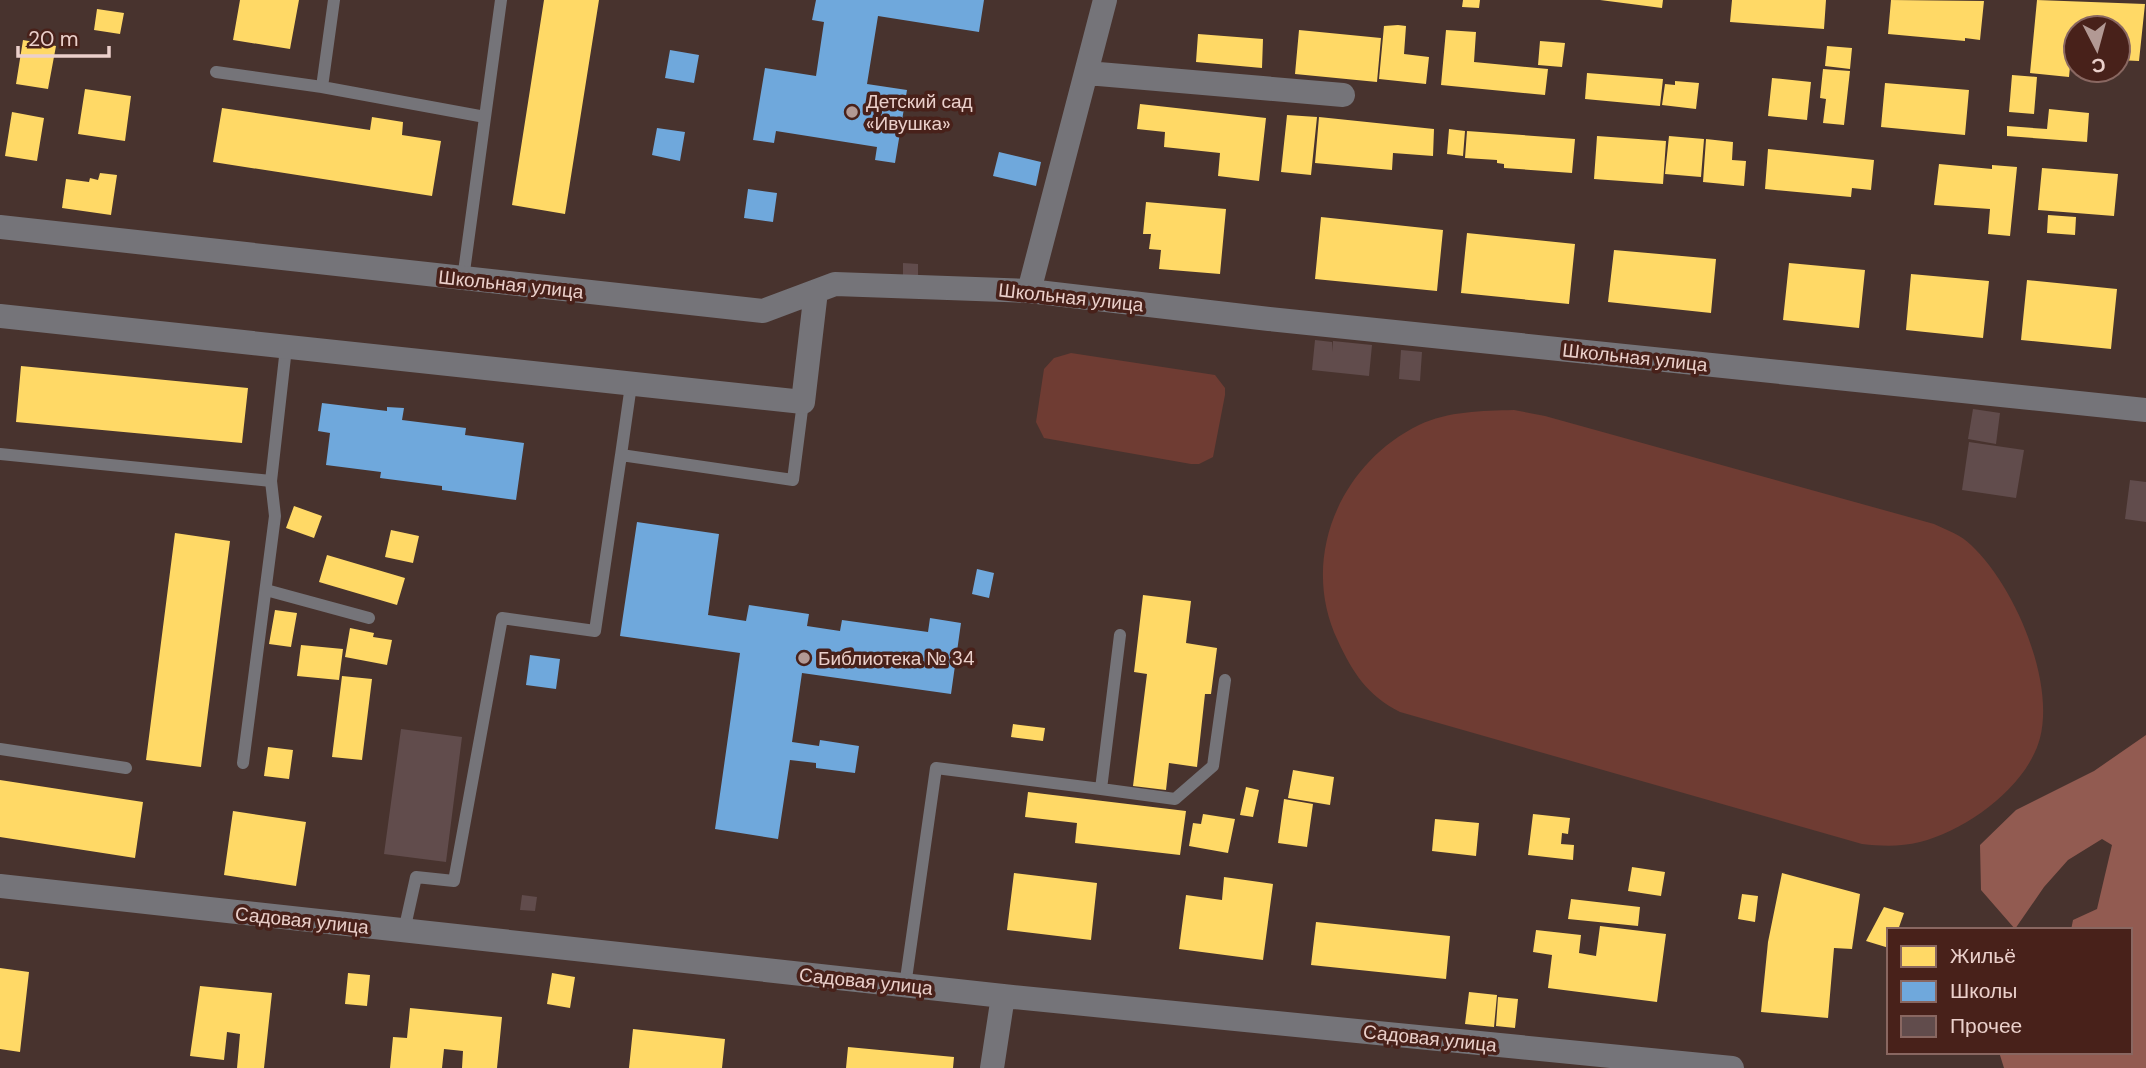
<svg xmlns="http://www.w3.org/2000/svg" width="2146" height="1068" viewBox="0 0 2146 1068" font-family="'DM Sans',sans-serif">
<rect width="100%" height="100%" fill="#48332e"/>
<path fill="#6f3c33" d="M1071,353l144,22 10,13v7l-12,62 -14,7h-8l-147,-26 -8,-16 8,-53 10,-11z
M1514,410l31,6 389,108c13,6 27,11 37,21 43,40 84,135 69,193 -13,49 -73,92 -120,104 -20,5 -39,4 -58,2l-462,-132c-33,-17 -47,-39 -62,-71 -39,-81 1,-177 81,-216 29,-14 63,-14 95,-15z"/>
<path fill="#925b51" d="M2146,735v333h-142l-5,-16h131v-122h-59l2,-10 24,-11 15,-64 -10,-6 -34,21 -24,27 -29,42 -34,-39 -1,-45 36,-35 78,-39z"/>
<path fill="#ffd966" d="M240,0h59l-9,49 -57,-9z
M544,0h55l-34,214 -53,-9z
M1463,0h17l-1,8 -17,-1z
M1600,0h63l-1,8z
M1732,0h94l-2,29 -94,-7z
M1891,0l93,1 -4,39 -15,-2v3l-77,-7z
M2037,0l108,4 -6,57 -21,-1v-32h-42v28h-5l-2,21 -39,-4z
M97,9l27,4 -4,21 -26,-4z
M1398,25l8,1 -2,28 25,3 -3,27 -47,-5 5,-53z
M1299,30l82,8 -4,44 -82,-8z
M1446,30l30,2 -2,30 74,7 -3,26 -104,-10z
M1198,34l65,5 -1,29 -66,-6z
M23,40l33,6 -8,43 -32,-5z
M1540,41l25,2 -3,24 -24,-2z
M1827,46l25,2 -2,21 -25,-3z
M1823,69l27,2 -6,54 -21,-2 3,-24 -6,-1z
M2080,70h16l-1,6 -16,-2z
M1587,73l76,6 -3,27 -75,-7z
M2012,75l25,2 -3,37 -25,-2z
M1772,78l39,4 -4,38 -39,-4z
M1675,81l24,2 -3,26 -34,-4 3,-21 10,1z
M1885,83l84,7 -4,45 -84,-8z
M85,89l46,7 -6,45 -47,-7z
M1140,104l126,14 -7,63 -41,-5 2,-23 -56,-6 1,-15 -28,-3z
M222,108l148,22 2,-13 31,5 -1,13 39,6 -9,55 -219,-34z
M2049,109l40,4 -2,29 -80,-6v-10l40,3z
M12,112l32,6 -7,43 -32,-5z
M1287,115l30,2 -6,58 -30,-3z
M1319,117l115,12 -1,27 -40,-3 -1,17 -77,-7z
M1449,129l16,2 -2,25 -16,-2z
M1467,131l108,8 -3,34 -68,-5v-4l-7,-1v-3l-32,-2z
M1597,136l69,5 -3,43 -69,-5z
M1669,136l35,3 -3,38 -36,-3z
M1706,139l27,3 -1,18 14,1 -2,25 -41,-4z
M1768,149l106,11 -3,30 -19,-2 -1,9 -86,-8z
M1939,164l53,5v-4l25,2 -7,69 -22,-2 2,-25 -56,-4z
M2042,168l76,6 -4,42 -76,-6z
M100,173l17,2 -6,40 -49,-7 4,-29 23,3 1,-4 8,2z
M1146,202l80,7 -6,65 -61,-5 2,-19 -12,-1 2,-15h-8z
M2048,215l28,2 -1,18 -28,-2z
M1321,217l122,13 -6,61 -122,-12z
M1467,233l108,11 -6,60 -108,-11z
M1614,250l102,9 -5,54 -103,-11z
M1789,263l76,7 -6,58 -76,-8z
M1911,274l78,7 -6,57 -77,-8z
M2027,280l90,9 -6,60 -90,-9z
M21,366l227,22 -6,55 -226,-21z
M294,506l28,10 -8,22 -28,-10z
M391,530l28,6 -6,27 -28,-6z
M175,533l55,8 -29,226 -55,-7z
M327,555l78,23 -8,27 -78,-23z
M1143,595l48,6 -5,42 31,5 -6,46h-6l-8,73 -28,-4 -3,27 -33,-4 14,-112 -13,-2z
M275,610l22,3 -6,34 -22,-3z
M350,628l24,5 -1,4 19,3 -5,25 -42,-8z
M301,645l42,4 -4,31 -42,-4z
M342,676l30,3 -10,81 -30,-3z
M1013,724l32,4 -2,13 -32,-4z
M268,747l25,3 -4,29 -25,-3z
M1293,770l41,7 -4,28 -42,-7z
M0,780l143,22 -8,56 -135,-21z
M1246,787l13,3 -6,27 -13,-2z
M1028,792l158,19 -6,44 -105,-12 2,-20 -52,-6z
M1284,799l29,5 -6,43 -29,-4z
M233,811l73,11 -10,64 -72,-11z
M1203,814l32,5 -7,34 -39,-7 4,-23 8,1z
M1533,814l37,4 -2,16 -6,-1 -1,11 13,1 -1,15 -45,-5z
M1435,819l44,4 -3,33 -44,-5z
M1632,867l33,5 -4,24 -33,-5z
M1014,873l83,10 -6,57 -84,-10z
M1782,873l78,21 -8,55 -18,-1 -6,70 -67,-6 7,-70z
M1224,877l49,7 -10,76 -84,-11 7,-54 36,5z
M1742,894l16,2 -3,26 -17,-3z
M1571,899l69,8 -2,19 -70,-7z
M1884,907l20,6 -6,17h-9v18l-23,-7z
M1316,922l134,14 -4,43 -135,-14z
M1600,926l66,8 -9,68 -109,-14 4,-33 -19,-3 3,-22 45,5 -2,18 17,3z
M0,968l29,4 -9,80 -20,-3z
M348,973l22,2 -3,31 -22,-2z
M552,973l23,4 -5,31 -23,-4z
M200,986l72,7 -8,75h-27l3,-34 -13,-2 -3,28 -34,-4z
M1469,992l28,3 -3,32 -29,-3z
M1498,997l20,2 -3,29 -19,-2z
M410,1008l92,9 -5,51h-35l1,-17 -19,-2 -2,19h-52l3,-31 14,1z
M633,1029l92,10 -3,29h-93z
M848,1047l106,10 -1,11h-107z"/>
<path fill="#6fa8dc" d="M816,0h168l-5,32 -101,-16 -11,68 40,6 -12,73 -20,-3 2,-13 -101,-16 -2,12 -21,-3 12,-72 51,8 8,-54 -12,-2z
M670,50l29,5 -5,28 -29,-5z
M657,128l28,4 -5,29 -28,-6z
M999,152l42,10 -5,24 -43,-10z
M748,189l29,4 -4,29 -29,-4z
M322,403l65,8v-4l17,1 -2,12 64,8 -1,7 59,8 -8,57 -74,-10v-4l-62,-8 1,-6 -55,-7 4,-32 -12,-2z
M637,522l82,12 -11,81 38,6 3,-16 60,9 -2,12 33,5 2,-11 86,12 2,-14 31,5 -10,71 -149,-21 -10,69 27,4 1,-6 39,6 -4,27 -39,-5v-5l-26,-3 -12,79 -63,-10 25,-176 -120,-17z
M977,569l17,4 -5,25 -17,-4z
M530,655l30,4 -4,30 -30,-4z"/>
<path fill="#614c4c" d="M903,263l15,1v12l-15,-1z
M1315,340l17,2v10l1,-11 39,4 -3,31 -57,-6z
M1401,350l21,2 -2,29 -21,-2z
M1973,409l27,4 -4,31 -28,-5z
M1969,442l55,8 -8,48 -54,-8z
M2130,480l16,2v40l-21,-3z
M401,729l61,8 -16,125 -62,-8z
M522,895l15,2 -2,14 -15,-1z"/>
<g fill="none" stroke-linecap="round" stroke-linejoin="round">
<path stroke="#757479" stroke-width="12" d="M334,0l-12,87 163,30
M216,72l106,15
M463,279l38,-279
M0,454l271,27
M621,455l10,-70
M266,590l103,28
M0,749l126,19
M243,763l32,-247 -4,-35 15,-133
M1101,789l74,10 38,-33 12,-86
M404,931l12,-54 38,4 48,-263 93,13 26,-176 172,25 10,-78
M905,986l31,-218 165,21 19,-154"/>
<path stroke="#757479" stroke-width="24" d="M1087,73l256,22
M0,227l763,84 72,-27 194,7 240,28 877,91
M1029,291l76,-291
M0,316l803,86 13,-111
M0,886l1003,110 729,72
M992,1068l11,-72"/>
</g>
<g fill="#b29994" stroke="#48211a" stroke-width="2.5">
<circle cx="852" cy="112" r="7"/>
<circle cx="804" cy="658" r="7"/>
</g>
<g text-anchor="middle" stroke-width="7" stroke-linejoin="round" paint-order="stroke">
<g font-size="19" fill="#ebd0cb" stroke="#48211a" text-anchor="start">
<text x="866" y="108">Детский сад<tspan x="866" dy="22">«Ивушка»</tspan></text>
<text x="818" y="665">Библиотека № 34</text>
</g>
<g font-size="19" fill="#ebd0cb" stroke="#48211a">
<text transform="translate(511 284) rotate(6)" y="7">Школьная улица</text>
<text transform="translate(1071 297) rotate(6)" y="7">Школьная улица</text>
<text transform="translate(1635 357) rotate(6)" y="7">Школьная улица</text>
<text transform="translate(302 920) rotate(6)" y="7">Садовая улица</text>
<text transform="translate(866 981) rotate(6)" y="7">Садовая улица</text>
<text transform="translate(1430 1038) rotate(6)" y="7">Садовая улица</text>
</g>
</g>
<rect x="1887" y="928" width="245" height="126" fill="#48211a" stroke="#896761" stroke-width="2"/>
<rect x="1901" y="946" width="35" height="21" fill="#ffd966" stroke="#896761" stroke-width="2"/>
<text x="1950" y="963" font-size="21" fill="#ebd0cb">Жильё</text>
<rect x="1901" y="981" width="35" height="21" fill="#6fa8dc" stroke="#896761" stroke-width="2"/>
<text x="1950" y="998" font-size="21" fill="#ebd0cb">Школы</text>
<rect x="1901" y="1016" width="35" height="21" fill="#614c4c" stroke="#896761" stroke-width="2"/>
<text x="1950" y="1033" font-size="21" fill="#ebd0cb">Прочее</text>
<g transform="translate(2097 49) rotate(174)"><circle r="33" fill="#48211a" stroke="#896761" stroke-width="2"/>
<path d="M0-5L12 26L0 18L-12 26Z" fill="#b29994"/>
<text y="-10" font-size="19" font-weight="bold" text-anchor="middle" fill="#ebd0cb">С</text>
</g>
<path d="M18 46v10h91v-10" fill="none" stroke="#ebd0cb" stroke-width="3.5"/>
<text x="28" y="46" font-size="21" fill="#ebd0cb" stroke="#48211a" stroke-width="5" paint-order="stroke">20 m</text>
</svg>
